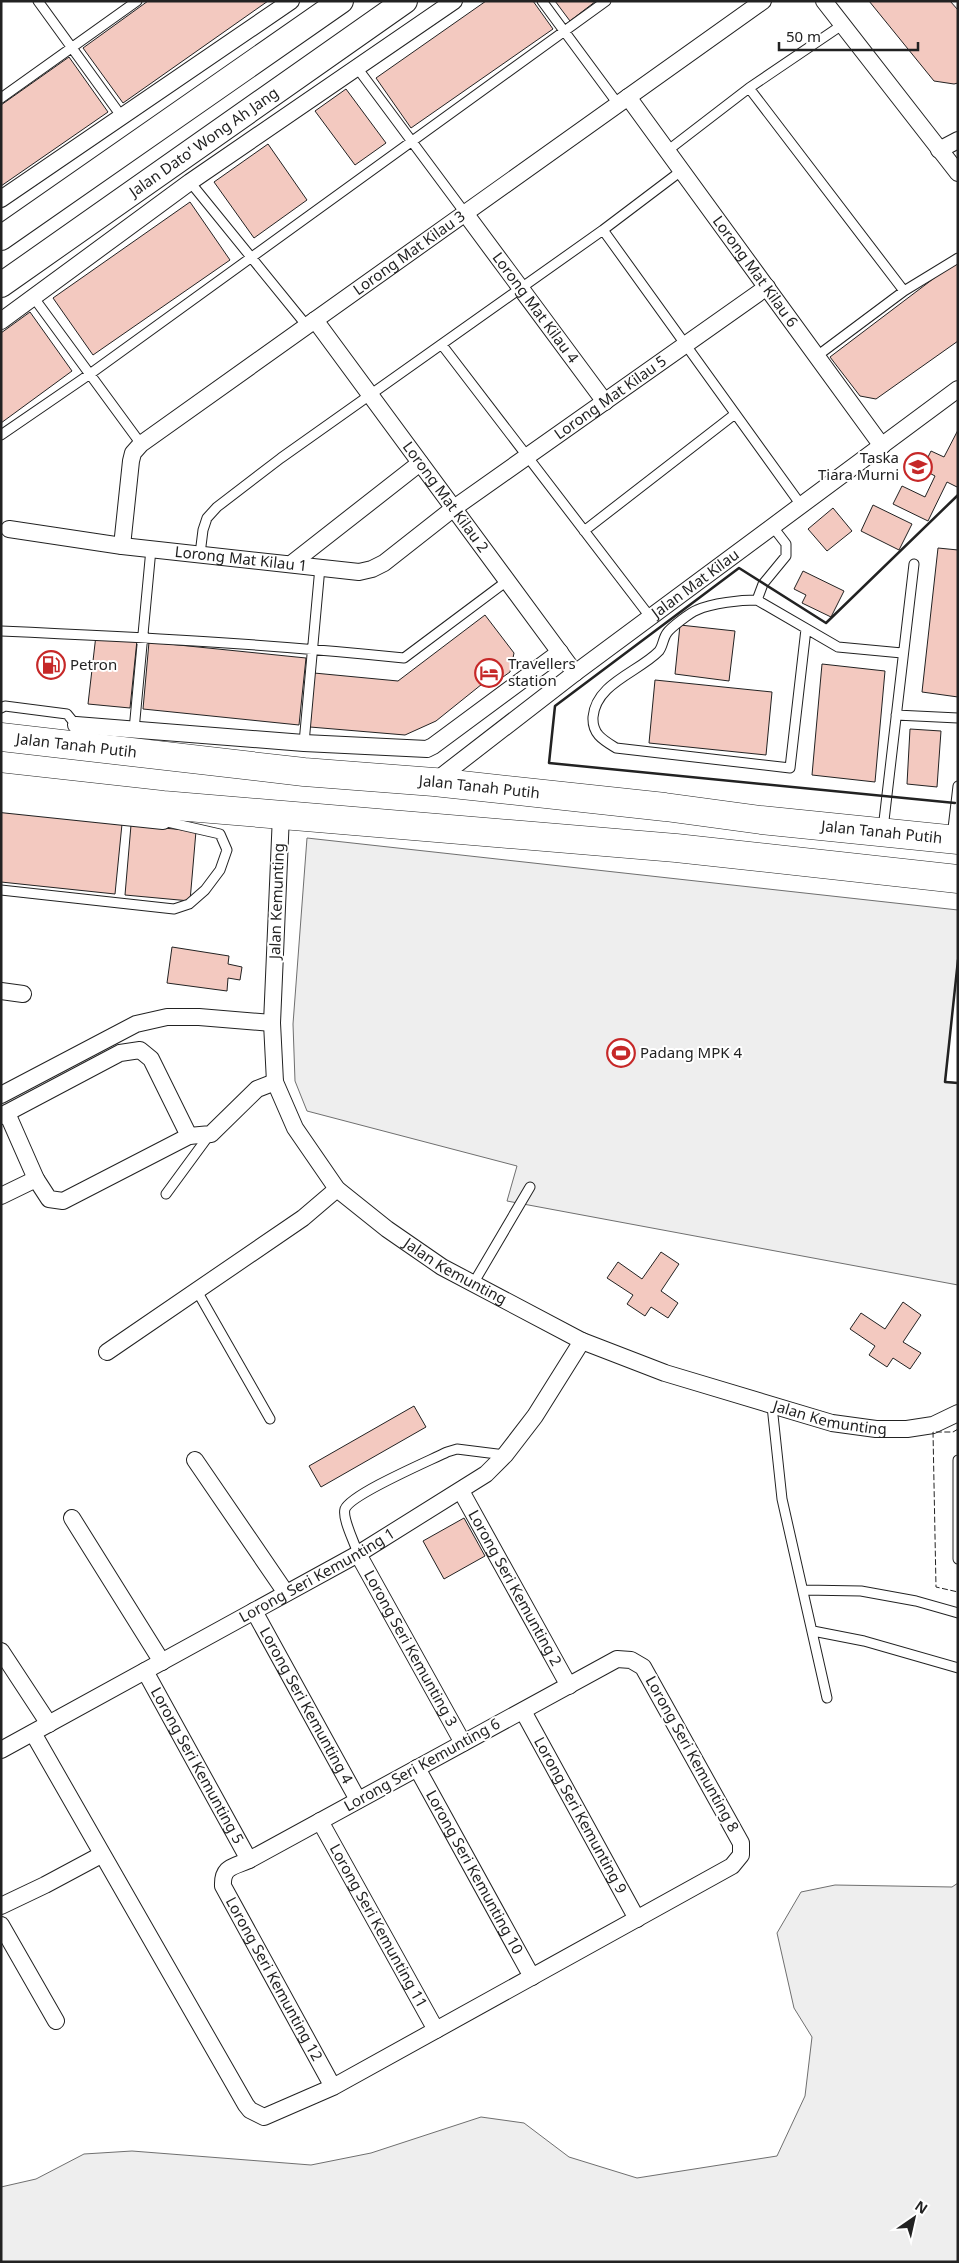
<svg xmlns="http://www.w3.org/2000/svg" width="959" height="2263" viewBox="0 0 959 2263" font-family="'Noto Sans',sans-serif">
<rect width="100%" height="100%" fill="#fff"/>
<path fill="#eee" stroke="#6f6f6f" d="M307,838l651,72v50l-13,121 13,2v202l-451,-84 10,-35 -210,-55 -12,-30 -2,-57z
M958,1883v379h-957v-75l35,-8 48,-25 48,-3 179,14 60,-12 110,-36 43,6 45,34 68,21 140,-22 28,-60 7,-59 -18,-29 -17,-75 24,-41 34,-7 117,2z"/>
<path fill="#f3c9c0" stroke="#222" d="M148,1h120l-145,102 -40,-55z
M486,1h47l20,28 -142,99 -35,-50z
M555,1h41l-26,20z
M869,1h81l8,9v73l-4,1 -20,-3z
M69,57l39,55 -107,74v-81z
M346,89l40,54 -31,22 -40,-54z
M268,144l39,56 -53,38 -40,-56z
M190,202l40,58 -137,95 -40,-57z
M958,260v81l-82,58 -16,-3 -30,-39z
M30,312l42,59 -71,52v-90z
M958,430v55l-1,2 -10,-5 -19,39 -35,-17 9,-18 23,11 10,-21 -13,-7 9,-18 13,6z
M873,505l39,19 -13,26 -38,-19z
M833,508l19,23 -25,20 -19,-22z
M938,548l20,2v147l-36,-5z
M803,571l41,20 -13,26 -29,-14 4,-8 -12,-6z
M485,615l29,38 -4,19 -7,5 -6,-5 -61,49 -31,14 -95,-8 4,-54 84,8z
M680,625l55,6 -6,50 -54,-7z
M96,635l41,5 -7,68 -42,-4z
M149,642l157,16 -7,67 -156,-16z
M822,664l63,7 -10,111 -63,-7z
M655,680l117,12 -6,63 -117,-12z
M910,729l31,2 -4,56 -30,-3z
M1,812l121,12 -7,70 -114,-12z
M131,825l65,6 -6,70 -65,-6z
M172,947l57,9 -1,8 14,3 -2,13 -12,-2 -1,13 -60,-8z
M661,1252l18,12 -18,27 17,12 -10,15 -17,-11 -6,9 -18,-12 6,-9 -26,-17 11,-16 24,17z
M903,1302l18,13 -18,27 18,11 -11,16 -17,-11 -6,9 -18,-12 6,-9 -25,-17 11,-16 24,16z
M414,1406l12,21 -105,60 -12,-21z
M464,1518l21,38 -41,23 -21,-38z"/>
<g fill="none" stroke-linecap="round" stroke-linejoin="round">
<defs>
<path id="service" d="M38,1l84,116
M542,1l76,103
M358,69l107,144
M749,88l155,203
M1,98l136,-97
M667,151l82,-63 93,-63
M190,182l117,144
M603,230l198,275
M34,298l107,146
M442,345l209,273
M817,356l87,-65 54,-33
M1,435l89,-61 516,-373
M584,531l151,-117
M200,554l3,-24 4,-12 10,-11 64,-49 322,-228 78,-59
M757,600l6,-16 23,-28v-12l-13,-17
M806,629l-16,139 -174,-20c-13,-8 -24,-14 -23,-31 3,-34 46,-45 66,-66 4,-5 4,-13 8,-18 3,-5 24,-21 30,-23 15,-7 44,-10 60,-10l81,47 64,6
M1,631c135,6 269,13 403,27l103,-77
M1,708l4,-2 62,8 9,11v4
M896,715l62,3
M134,730l17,-181
M304,743l16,-176
M883,829l31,-265
M952,837l6,-51
M1,890l173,19 15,-5 16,-14 15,-20 7,-20 -7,-16 -57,-13
M166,1194l44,-60
M473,1284l57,-97
M197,1291l73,128
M772,1406l10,93 45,199
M958,1460v99
M358,1554c-3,-11 -16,-35 -13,-45 6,-15 84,-48 102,-57l10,-3 48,6
M804,1590l57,1 55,10 42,12
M813,1631l51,10 94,27"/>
<g id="minor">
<path d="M824,1l134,172"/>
<path id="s1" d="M628,97l254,349"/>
<path d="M939,150l19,-10"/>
<path d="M1,199l290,-198"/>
<path id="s2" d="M465,213l140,189"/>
<path id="s3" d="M315,320l260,353"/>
<path d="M1,321l189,-139 264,-181"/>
<path id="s4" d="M9,529l113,17 237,26 13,-3 12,-6 70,-55 313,-221"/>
<path id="s5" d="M122,546l9,-85 2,-8 8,-9 622,-443"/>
<path d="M291,564l129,-101"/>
<path d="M76,725l228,18 123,6 6,-3 127,-94"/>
<path id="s6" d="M434,782l141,-109 383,-284"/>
<path d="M1,804l162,17v-16"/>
<path id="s7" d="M281,815l-9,208 3,59 20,46 42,61 50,40 55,38 140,74 83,32 167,50 44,6h31l26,-4 25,-12"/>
<path d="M1,991l22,3"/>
<path d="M1,1095l135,-71 31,-7h32l73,6"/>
<path d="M7,1113l29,66 13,20 14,2 126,-65 22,-2 46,-45 18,-7"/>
<path d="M1,1116l119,-63 20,-3 11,9 38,77"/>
<path d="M1,1196l35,-17"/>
<path d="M107,1352l196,-134 34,-29"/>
<path d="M195,1460l91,133"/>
<path id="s8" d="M461,1491l108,195"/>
<path d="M72,1518l90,144"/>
<path id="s9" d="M358,1554l105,189"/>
<path id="s10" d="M254,1611l104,189"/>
<path d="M1,1651l48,73"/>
<path id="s11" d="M145,1671l104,189"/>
<path id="s12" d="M523,1711l114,208"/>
<path id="s13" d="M33,1733l213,372 4,5 14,7 69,-30 399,-221 9,-11v-12l-98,-176 -12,-7 -14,-1 -368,201c-15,7 -27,6 -26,26l110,201"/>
<path id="s14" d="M1,1750l357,-196 128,-80 19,-19 30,-39 47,-75"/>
<path id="s15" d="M417,1768l115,209"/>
<path id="s16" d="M320,1821l116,209"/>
<path d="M1,1906l44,-21 56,-30"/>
<path d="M1,1925l55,96"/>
</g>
<g id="secondary">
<path d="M1,238l340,-237"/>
<path id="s17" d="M1,285l404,-284"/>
</g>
<g id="trunk">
<path id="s18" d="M1,737l303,35 130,10 231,25 96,13 197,20"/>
<path d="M1,787l162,18 513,43 282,31"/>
</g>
</defs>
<use href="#service" stroke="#222" stroke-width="11"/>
<use href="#minor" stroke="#222" stroke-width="18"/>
<use href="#secondary" stroke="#222" stroke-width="26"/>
<use href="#trunk" stroke="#222" stroke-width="29"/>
<use href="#service" stroke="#fff" stroke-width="9"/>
<use href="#minor" stroke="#fff" stroke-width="16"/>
<use href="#secondary" stroke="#fff" stroke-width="24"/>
<use href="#trunk" stroke="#fff" stroke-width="28"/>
<path stroke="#222" stroke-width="1" stroke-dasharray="6 2.5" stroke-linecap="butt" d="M958,1429l-5,3h-20l3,155 22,5"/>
<path stroke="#222" stroke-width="2.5" d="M955,803l-406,-40 6,-57 184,-138 87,55 132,-128
M958,960l-13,122 13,1"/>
</g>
<defs>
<symbol id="school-ring" viewBox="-11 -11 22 22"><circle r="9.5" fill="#fff" stroke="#c62828" stroke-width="1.5"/><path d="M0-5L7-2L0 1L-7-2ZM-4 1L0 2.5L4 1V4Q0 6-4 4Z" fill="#c62828"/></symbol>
<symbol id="fuel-ring" viewBox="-11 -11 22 22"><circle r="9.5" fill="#fff" stroke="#c62828" stroke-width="1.5"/><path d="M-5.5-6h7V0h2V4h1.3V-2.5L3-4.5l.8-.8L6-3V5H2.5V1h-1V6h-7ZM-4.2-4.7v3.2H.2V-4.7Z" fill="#c62828"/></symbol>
<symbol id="hotel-ring" viewBox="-11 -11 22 22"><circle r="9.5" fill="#fff" stroke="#c62828" stroke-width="1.5"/><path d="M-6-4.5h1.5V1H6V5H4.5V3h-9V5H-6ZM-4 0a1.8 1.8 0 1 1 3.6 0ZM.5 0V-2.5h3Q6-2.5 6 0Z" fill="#c62828"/></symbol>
<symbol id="stadium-ring" viewBox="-11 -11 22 22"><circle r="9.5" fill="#fff" stroke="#c62828" stroke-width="1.5"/><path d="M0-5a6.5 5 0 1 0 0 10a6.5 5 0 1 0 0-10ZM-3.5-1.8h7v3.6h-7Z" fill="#c62828"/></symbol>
</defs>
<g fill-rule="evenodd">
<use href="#school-ring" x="902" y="451" width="32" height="32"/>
<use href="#fuel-ring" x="35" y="649" width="32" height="32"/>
<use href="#hotel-ring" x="473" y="657" width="32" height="32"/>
<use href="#stadium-ring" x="605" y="1037" width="32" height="32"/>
</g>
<g text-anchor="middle" stroke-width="4" stroke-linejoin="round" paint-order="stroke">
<g font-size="15" fill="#222" stroke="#fff">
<text dy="5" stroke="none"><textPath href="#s17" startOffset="248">Jalan Dato' Wong Ah Jang</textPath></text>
<text dy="5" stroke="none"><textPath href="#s5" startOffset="435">Lorong Mat Kilau 3</textPath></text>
<text dy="5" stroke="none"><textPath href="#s1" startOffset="216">Lorong Mat Kilau 6</textPath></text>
<text dy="5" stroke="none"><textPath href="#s2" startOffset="118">Lorong Mat Kilau 4</textPath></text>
<text dy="5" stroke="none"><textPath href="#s4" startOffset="660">Lorong Mat Kilau 5</textPath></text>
<text dy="5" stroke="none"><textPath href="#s3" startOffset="220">Lorong Mat Kilau 2</textPath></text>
<text dy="5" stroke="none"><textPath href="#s4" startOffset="234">Lorong Mat Kilau 1</textPath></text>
<text dy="5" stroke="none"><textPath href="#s6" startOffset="328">Jalan Mat Kilau</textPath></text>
<text dy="5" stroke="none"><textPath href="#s18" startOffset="76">Jalan Tanah Putih</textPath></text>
<text dy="5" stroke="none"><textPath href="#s18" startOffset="481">Jalan Tanah Putih</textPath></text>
<text dy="5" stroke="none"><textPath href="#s18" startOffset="886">Jalan Tanah Putih</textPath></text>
<text transform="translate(277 901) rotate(-88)" y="5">Jalan Kemunting</text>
<text dy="5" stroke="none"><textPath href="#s7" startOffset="536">Jalan Kemunting</textPath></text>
<text dy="5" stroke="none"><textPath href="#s7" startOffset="941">Jalan Kemunting</textPath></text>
<text dy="5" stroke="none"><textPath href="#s14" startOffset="361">Lorong Seri Kemunting 1</textPath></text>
<text dy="5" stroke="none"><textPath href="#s8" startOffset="111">Lorong Seri Kemunting 2</textPath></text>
<text dy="5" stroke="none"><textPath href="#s9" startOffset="108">Lorong Seri Kemunting 3</textPath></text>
<text dy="5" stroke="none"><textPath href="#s10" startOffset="108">Lorong Seri Kemunting 4</textPath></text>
<text transform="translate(692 1754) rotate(61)" y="5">Lorong Seri Kemunting 8</text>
<text transform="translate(422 1765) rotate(-29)" y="5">Lorong Seri Kemunting 6</text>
<text dy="5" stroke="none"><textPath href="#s11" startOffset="108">Lorong Seri Kemunting 5</textPath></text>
<text dy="5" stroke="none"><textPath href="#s12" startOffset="119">Lorong Seri Kemunting 9</textPath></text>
<text dy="5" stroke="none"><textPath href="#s15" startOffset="119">Lorong Seri Kemunting 10</textPath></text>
<text dy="5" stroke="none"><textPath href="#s16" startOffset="120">Lorong Seri Kemunting 11</textPath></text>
<text dy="5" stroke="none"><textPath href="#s13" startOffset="1804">Lorong Seri Kemunting 12</textPath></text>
</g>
<g font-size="15" fill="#222" stroke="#fff" text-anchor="start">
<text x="899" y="463" text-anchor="end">Taska<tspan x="899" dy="17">Tiara Murni</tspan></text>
<text x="508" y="669">Travellers<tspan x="508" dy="17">station</tspan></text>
<text x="70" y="670">Petron</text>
<text x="640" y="1058">Padang MPK 4</text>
</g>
</g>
<rect width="959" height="2263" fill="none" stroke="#222222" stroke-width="5"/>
<g transform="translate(914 2218) rotate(34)" stroke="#ffffff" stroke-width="4" paint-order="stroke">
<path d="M0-4L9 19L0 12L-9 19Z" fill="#222222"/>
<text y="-8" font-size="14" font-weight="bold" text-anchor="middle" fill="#222222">N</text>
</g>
<path d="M779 42v8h139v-8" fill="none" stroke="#222222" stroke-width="2.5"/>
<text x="786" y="42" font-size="15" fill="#222222" stroke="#ffffff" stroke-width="4" paint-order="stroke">50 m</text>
</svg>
